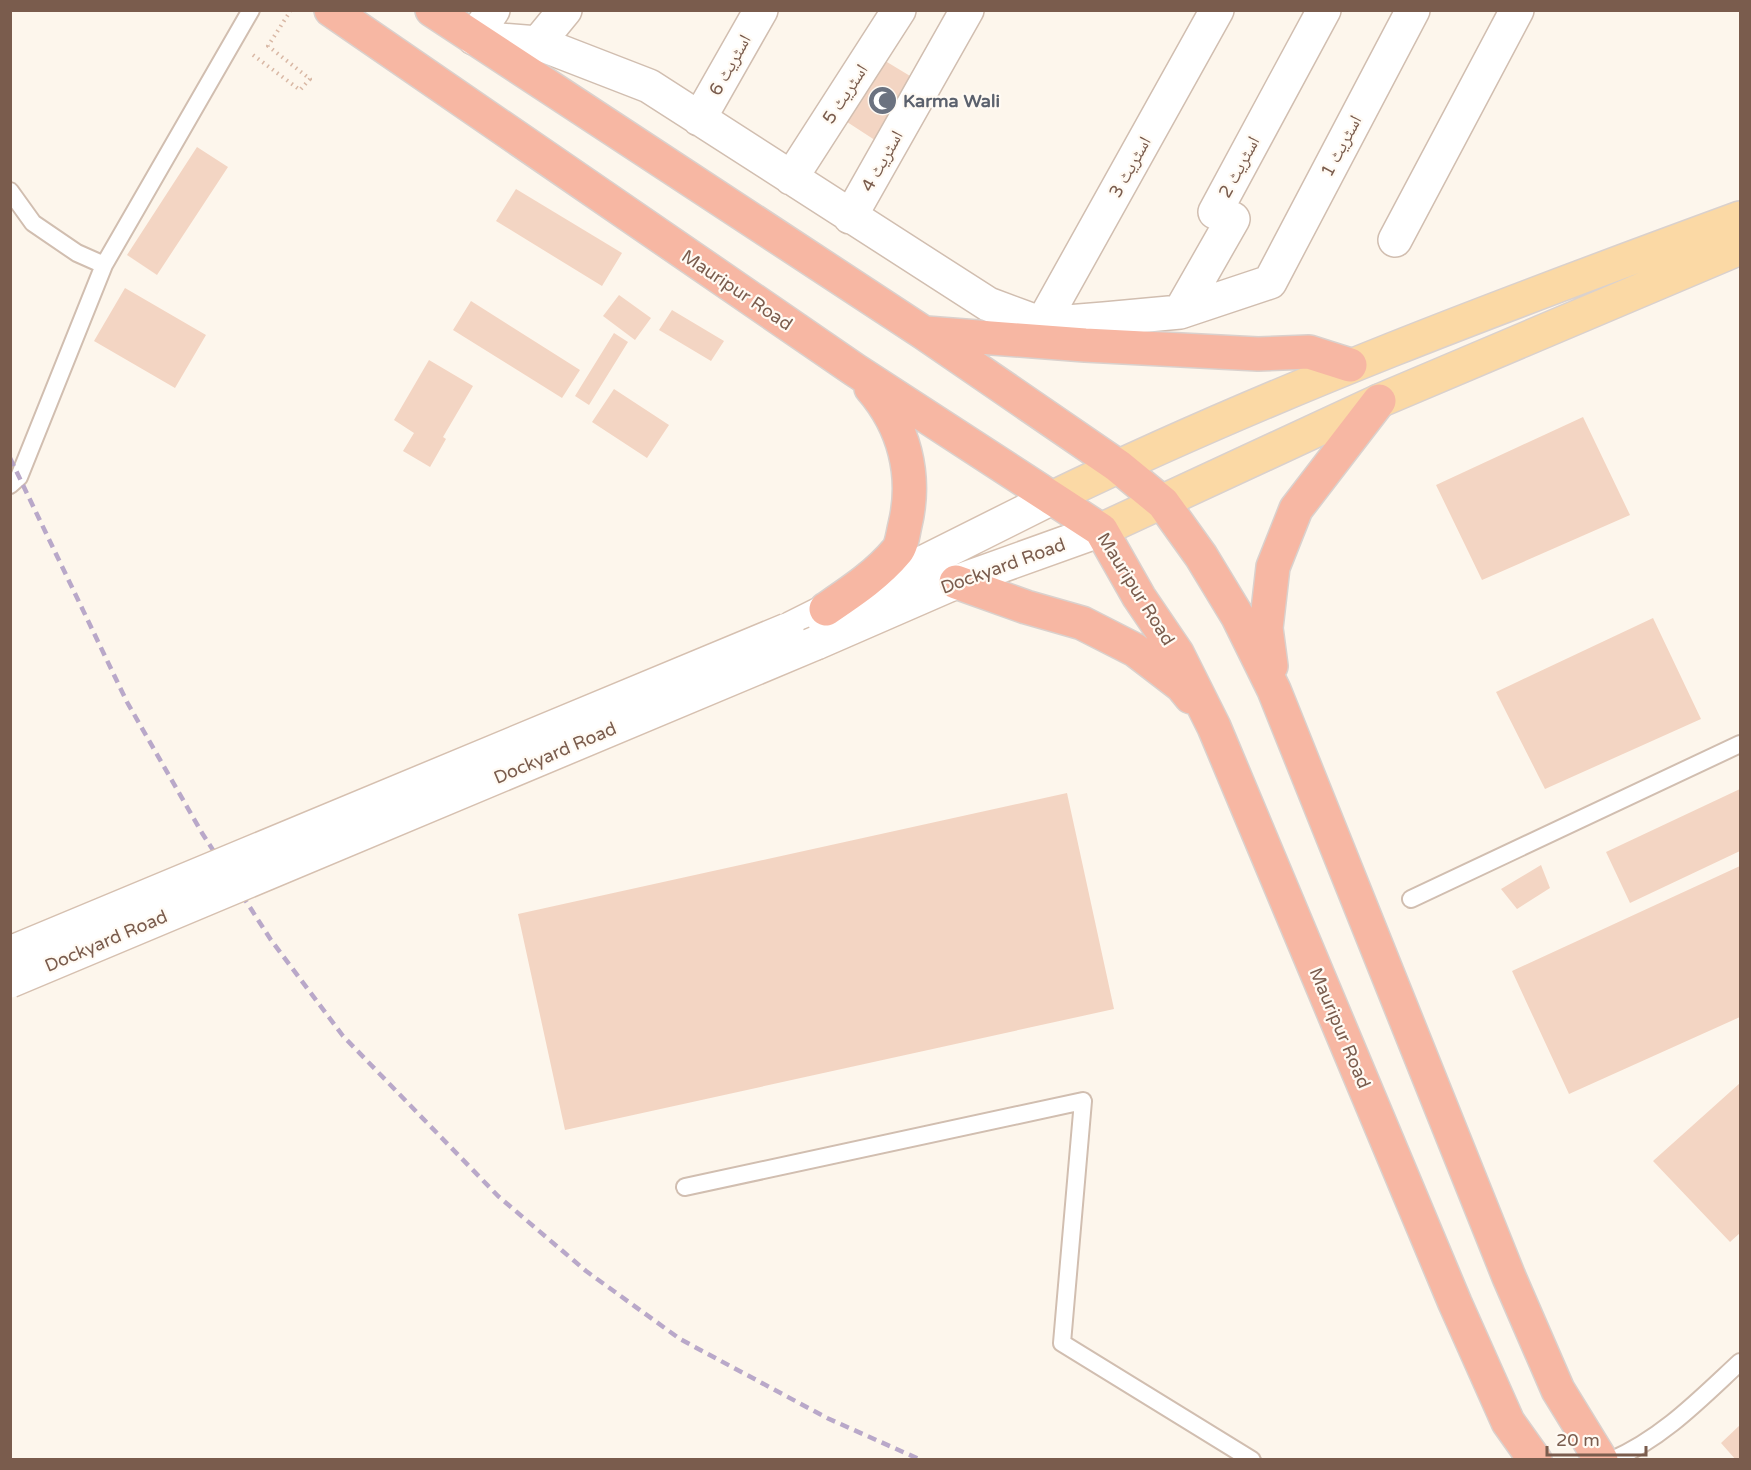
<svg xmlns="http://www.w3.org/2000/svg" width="1751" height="1470" viewBox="0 0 1751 1470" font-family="'Varela Round','Noto Naskh Arabic',sans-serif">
<rect width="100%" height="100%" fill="#fdf6ec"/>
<path fill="#f3d5c3" d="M882,59l38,23 -36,64 -40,-26z
M197,147l31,20 -71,108 -30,-20z
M516,189l106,64 -20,33 -106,-65z
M125,288l81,47 -31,53 -81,-47z
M619,295l32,23 -16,22 -32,-24z
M471,301l109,69 -18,28 -109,-68z
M672,310l52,31 -13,20 -52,-31z
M614,333l14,9 -39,63 -14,-9z
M429,360l44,26 -30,51 3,2 -16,28 -27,-16 11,-18 -20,-13z
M614,389l55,36 -22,33 -55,-36z
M1583,417l47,98 -148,65 -46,-95z
M1653,618l48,101 -156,70 -49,-97z
M1740,789v62l-110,52 -24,-51z
M1067,793l47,216 -549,121 -47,-216z
M1541,865l9,23 -33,21 -16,-20z
M1740,866v151l-171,77 -57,-123z
M1740,1083v150l-10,9 -77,-81z
M1740,1425v35h-4l-15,-17z"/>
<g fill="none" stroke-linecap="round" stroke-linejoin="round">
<defs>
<path id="lane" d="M10,191l23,32 44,30 27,12
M10,485l9,-8 85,-212 147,-255
M1411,899l329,-155
M685,1187l398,-86 -21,242 190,117
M1612,1460c51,-22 89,-62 128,-98"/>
<path id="street" d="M493,10l-19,28 64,5 111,43 339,218 54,20 62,-5 76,-7 90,-30 143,-272
M538,43l27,-33
M699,119l62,-109
M791,178l108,-168
M850,217l117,-207
M1395,240l122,-230
M1180,312l53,-93 -18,-7 109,-202
M1042,324l175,-314"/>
<path id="secondary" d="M792,628l260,-130
M816,643l140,-61 145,-52"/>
<path id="primary" d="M1052,498c223,-108 456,-195 688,-280
M1101,530l278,-129 361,-153"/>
<path id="highway" d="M331,10l524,360 246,160 38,67 38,56 37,74 241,576 53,119 27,38
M432,10l492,323 194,133 45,37 38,53 37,61 36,73 235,587 49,113 43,70
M926,333l159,12 173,9 51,-2 41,13
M956,582l70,25 56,16 53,27 47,36 9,11
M826,609c25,-17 51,-34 71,-58 5,-6 6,-18 8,-26 12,-50 -1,-99 -34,-137
M1271,666l-5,-38 7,-61 23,-58 83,-108"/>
</defs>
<use href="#lane" stroke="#d1beb0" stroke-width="20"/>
<use href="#street" stroke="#d1beb0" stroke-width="36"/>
<use href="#secondary" stroke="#d6c0b0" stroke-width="36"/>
<use href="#primary" stroke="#dad1cd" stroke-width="36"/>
<use href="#highway" stroke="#dad1cd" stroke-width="36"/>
<path stroke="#d9b8a5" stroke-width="4" stroke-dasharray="1.5 4.5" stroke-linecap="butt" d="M253,55l47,35 10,-11 -42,-33 23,-36"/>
<use href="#lane" stroke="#fff" stroke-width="16"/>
<use href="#street" stroke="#fff" stroke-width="33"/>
<use href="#secondary" stroke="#fff" stroke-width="33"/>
<use href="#primary" stroke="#fbd9a5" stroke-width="33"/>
<use href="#highway" stroke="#f7b7a3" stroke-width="33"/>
<path stroke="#b9a8c9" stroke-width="4.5" stroke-dasharray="9 6" stroke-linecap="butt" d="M10,458l117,244 75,131 69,107 72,96 155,160 88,75 94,68 147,79 94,42"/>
<defs>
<path id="secondary-bridge" d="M10,953l777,-323
M10,981l806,-338"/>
</defs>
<use href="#secondary-bridge" stroke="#d6c0b0" stroke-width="36" stroke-linecap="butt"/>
<use href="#secondary-bridge" stroke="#fff" stroke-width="33"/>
</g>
<defs>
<symbol id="mosque-disc" viewBox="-11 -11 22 22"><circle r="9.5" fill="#6b7280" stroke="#fffaf3"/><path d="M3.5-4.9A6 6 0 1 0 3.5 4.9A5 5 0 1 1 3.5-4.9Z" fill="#fff"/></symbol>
</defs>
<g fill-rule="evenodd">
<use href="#mosque-disc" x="866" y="84" width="33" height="33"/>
</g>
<g text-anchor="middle" stroke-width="4.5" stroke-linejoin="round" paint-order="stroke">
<g font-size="18" fill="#7a5c4d" stroke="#fffaf3">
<text transform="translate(730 65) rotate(-61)" y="6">اسٹریٹ 6</text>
<text transform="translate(845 94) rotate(-57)" y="6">اسٹریٹ 5</text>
<text transform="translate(1341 146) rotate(-62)" y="6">اسٹریٹ 1</text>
<text transform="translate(882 161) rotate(-61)" y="6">اسٹریٹ 4</text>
<text transform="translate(1130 167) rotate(-61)" y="6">اسٹریٹ 3</text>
<text transform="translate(1239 167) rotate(-62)" y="6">اسٹریٹ 2</text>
<text transform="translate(737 290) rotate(34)" y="6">Mauripur Road</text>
<text transform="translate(1003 566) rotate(-20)" y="6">Dockyard Road</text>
<text transform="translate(1136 589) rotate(58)" y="6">Mauripur Road</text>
<text transform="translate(555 753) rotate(-23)" y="6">Dockyard Road</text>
<text transform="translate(106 941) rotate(-23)" y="6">Dockyard Road</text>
<text transform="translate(1340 1028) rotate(67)" y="6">Mauripur Road</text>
</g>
<g font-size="18" font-weight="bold" fill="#5b616d" stroke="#fffaf3" text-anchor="start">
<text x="903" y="107">Karma Wali</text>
</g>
</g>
<rect width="1751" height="1470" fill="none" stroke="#7a5c4d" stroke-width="24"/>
<path d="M1547 1446v9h99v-9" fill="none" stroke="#7a5c4d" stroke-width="3"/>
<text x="1556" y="1446" font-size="18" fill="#7a5c4d" stroke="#fffaf3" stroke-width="4.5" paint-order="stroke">20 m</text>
</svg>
